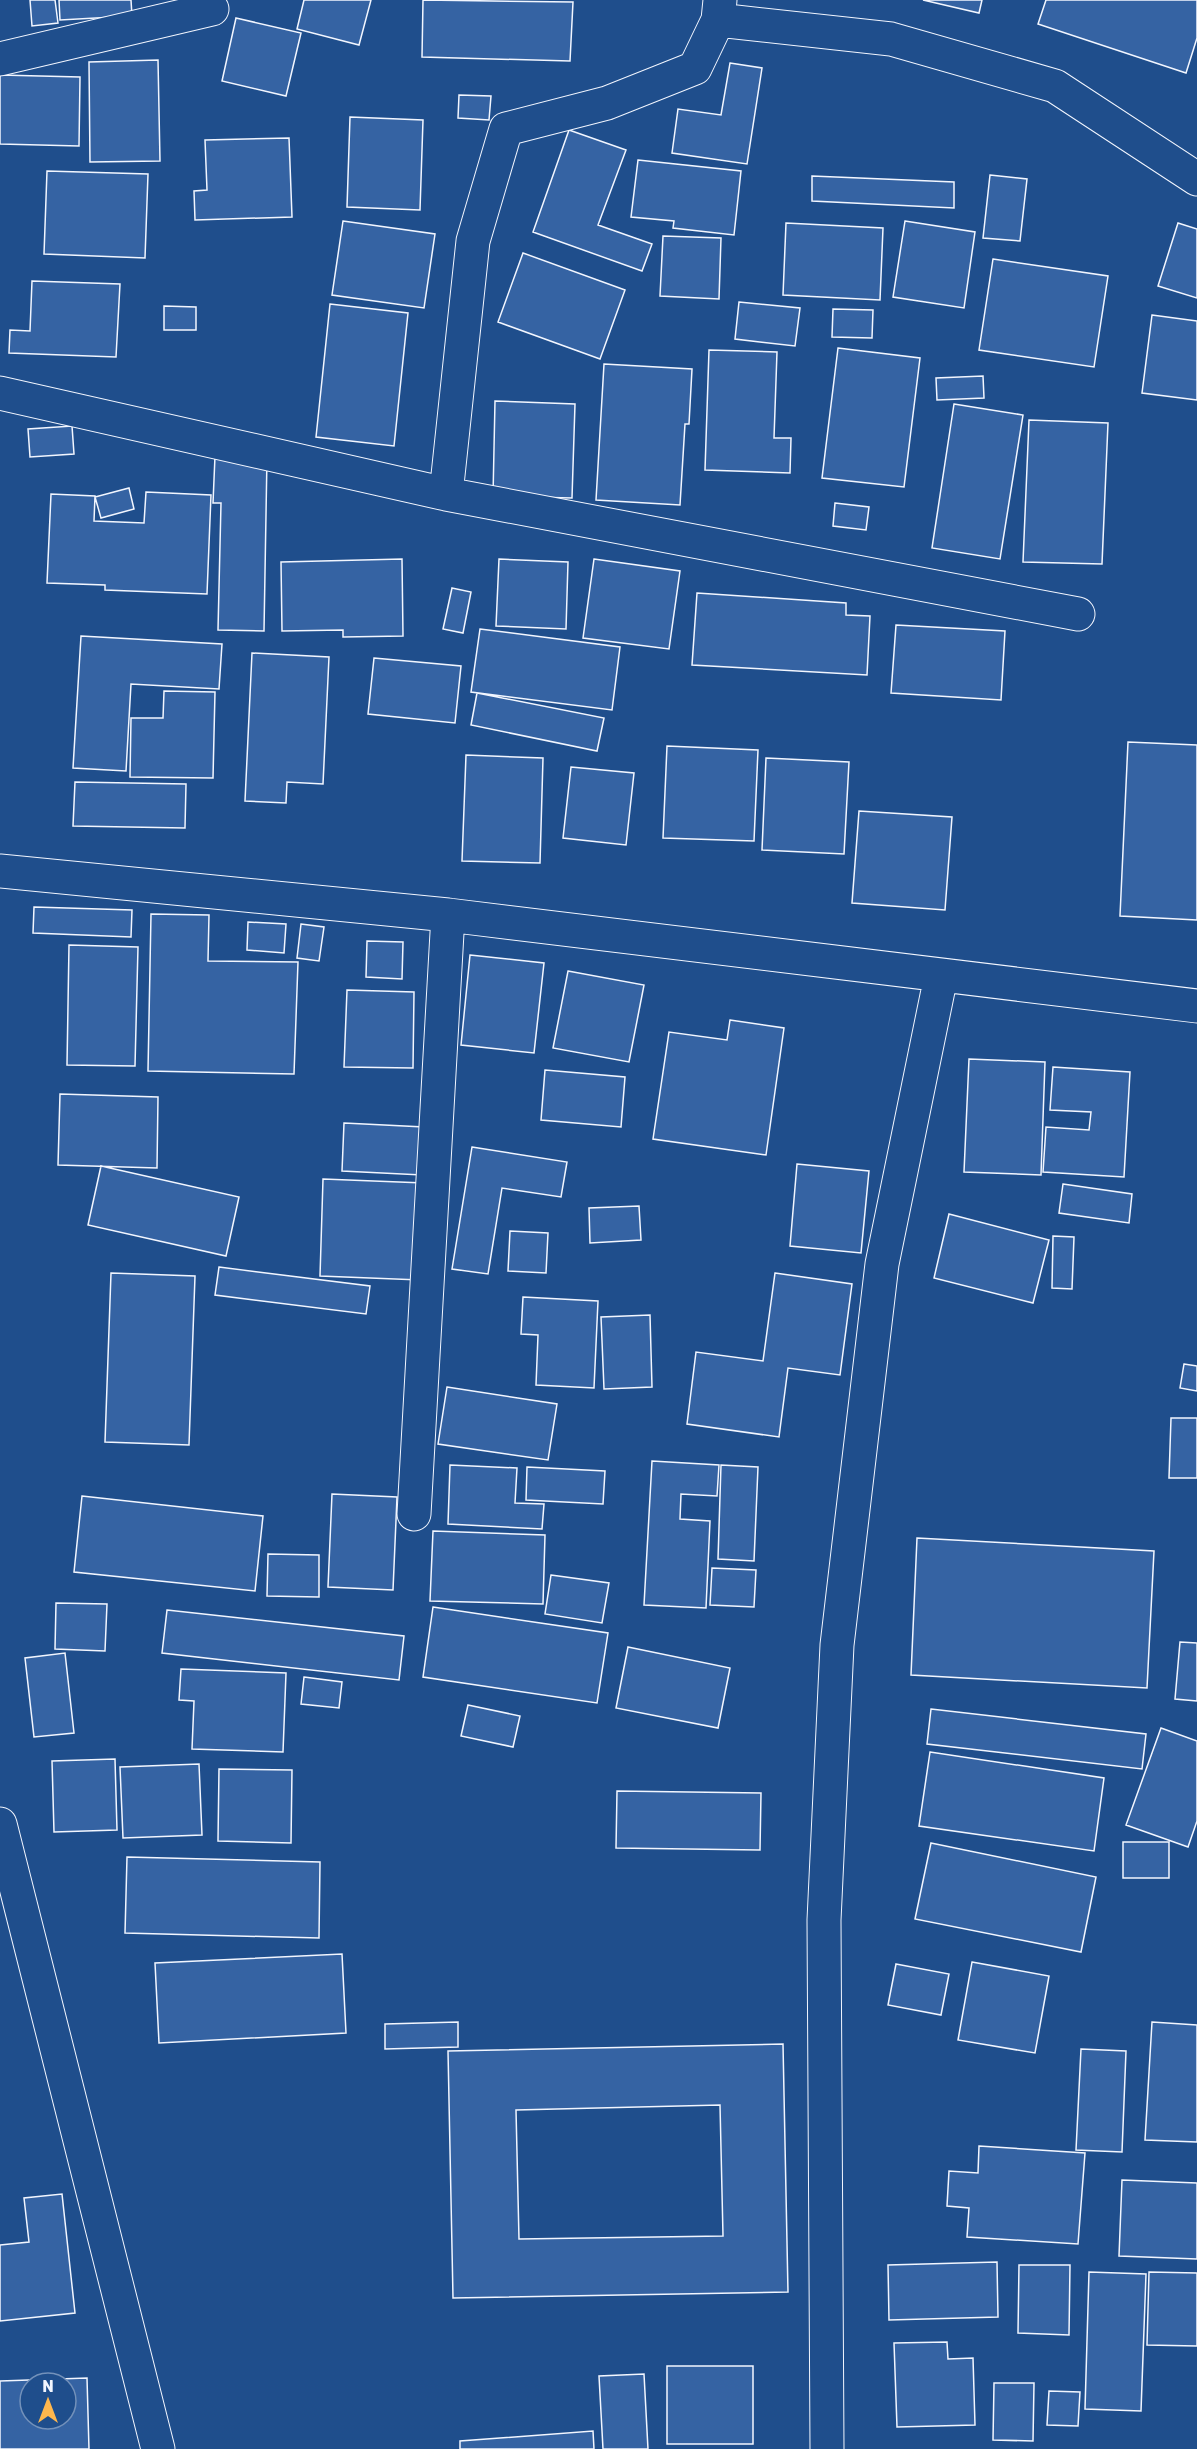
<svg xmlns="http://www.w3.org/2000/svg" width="1197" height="2449" viewBox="0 0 1197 2449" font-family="Rubik,sans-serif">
<rect width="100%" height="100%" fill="#1f4e8c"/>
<path fill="#3563a3" stroke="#f2f6ff" stroke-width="1.5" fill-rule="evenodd" d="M30,0h25l3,23 -26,3z
M59,0h72l1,16 -72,4z
M304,0h67l-12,45 -62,-16z
M423,0l150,2 -3,59 -148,-4z
M923,0h59l-3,13z
M1046,0h151v38l-11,35 -148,-49z
M236,18l65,15 -15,63 -64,-15z
M158,60l2,101 -70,1 -1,-100z
M730,63l32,5 -15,96 -75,-11 6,-44 43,6z
M0,75l80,2 -1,69 -79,-2z
M459,95l32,1 -2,24 -31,-2z
M350,117l73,3 -3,90 -73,-3z
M569,130l57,20 -28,75 54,19 -10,27 -109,-39z
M289,138l3,79 -97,3 -1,-29 13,-1 -2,-50z
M638,160l103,11 -7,64 -61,-7 1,-7 -43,-4z
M47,171l101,3 -3,84 -101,-4z
M990,175l37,4 -7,62 -37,-3z
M812,176l142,6v26l-142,-7z
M343,221l92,13 -11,74 -92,-13z
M905,221l70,11 -11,76 -71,-11z
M786,223l97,5 -3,72 -97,-5z
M1178,223l19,6v69l-39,-12z
M663,236l58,2 -2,61 -59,-3z
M523,253l102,37 -25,69 -102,-37z
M993,259l115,17 -14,91 -115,-17z
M32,281l88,3 -4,73 -107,-4 1,-23 20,1z
M739,302l61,6 -5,38 -60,-7z
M330,304l78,9 -14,133 -78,-9z
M164,306l32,1v23h-32z
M833,309l40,1 -1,28 -40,-1z
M1152,315l45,6v79l-55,-7z
M838,348l82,10 -16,129 -82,-9z
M709,350l68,2 -3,86h17l-1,35 -85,-3z
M604,364l88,5 -3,55h-4l-5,81 -84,-5z
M983,376l1,22 -47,2 -1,-22z
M495,401l80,3 -3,94 -79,-2z
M954,404l69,11 -23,144 -68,-11z
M1029,420l79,3 -6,141 -79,-2z
M72,426l2,28 -44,3 -2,-28z
M215,456l52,1 -3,174 -46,-1 3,-127h-8z
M129,488l5,21 -33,9 -6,-21z
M146,492l65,3 -4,99 -102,-4v-5l-58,-2 4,-89 44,2 -1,25 50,2z
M835,503l34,4 -3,23 -33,-4z
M402,559l1,77 -60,1v-7l-61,1 -1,-69z
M499,559l69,3 -2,67 -70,-3z
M594,559l86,12 -11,78 -86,-11z
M452,588l19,4 -8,41 -20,-4z
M697,593l149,10v12l24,1 -3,59 -175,-10z
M896,625l109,6 -4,69 -110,-7z
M480,629l140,18 -8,63 -141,-18z
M81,636l141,8 -3,45 -88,-5 -5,87 -53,-3z
M252,653l77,4 -6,127 -36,-2 -1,21 -41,-2z
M374,658l87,8 -6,57 -87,-9z
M164,691l51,1 -2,86 -83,-1 1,-59h32z
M477,693l127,25 -7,33 -126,-26z
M1128,742l69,3v175l-77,-4z
M667,746l91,4 -4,91 -91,-3z
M466,755l77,3 -3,105 -78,-2z
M766,758l83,4 -5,92 -82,-4z
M571,767l63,6 -8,72 -63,-7z
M75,782l111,2 -1,44 -112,-2z
M859,811l93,6 -7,93 -93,-7z
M34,907l98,3 -1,27 -98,-4z
M151,914l58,1 -1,46 90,1 -4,112 -146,-3z
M248,922l38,2 -2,29 -37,-3z
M301,924l23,3 -5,34 -22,-3z
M367,941l36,1 -1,37 -36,-2z
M69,945l69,2 -3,119 -68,-1z
M470,955l74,8 -10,90 -73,-8z
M568,971l76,14 -15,77 -76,-14z
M347,990l67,2 -1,76 -69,-1z
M730,1020l54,8 -18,127 -113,-16 16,-107 58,8z
M969,1059l76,3 -4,113 -77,-3z
M1053,1067l77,5 -6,105 -81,-5 3,-45 43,3 2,-18 -41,-2z
M545,1070l80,7 -4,50 -80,-7z
M60,1094l98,3 -1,71 -99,-3z
M344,1123l80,4 -2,48 -80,-4z
M472,1147l95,15 -6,35 -59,-9 -14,86 -36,-5z
M797,1164l72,7 -8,82 -71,-7z
M101,1166l138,31 -13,59 -138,-31z
M323,1179l101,4 -4,97 -100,-4z
M1063,1184l69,10 -3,29 -70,-10z
M639,1206l2,34 -51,3 -1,-35z
M949,1214l100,26 -16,63 -99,-25z
M510,1231l38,2 -2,40 -38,-2z
M1053,1236l21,1 -2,52 -20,-1z
M219,1267l151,19 -4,28 -151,-19z
M111,1273l84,3 -6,169 -84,-3z
M775,1273l77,11 -12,91 -52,-7 -9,69 -92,-13 9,-72 67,9z
M523,1297l75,4 -4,87 -58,-3 2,-50 -17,-1z
M650,1315l2,72 -48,2 -3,-72z
M1184,1364l13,2v25l-17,-3z
M447,1387l110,17 -9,56 -110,-16z
M1171,1418h26v60h-28z
M652,1461l67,4 -2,31 -36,-2 -1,25 30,2 -4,87 -62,-3z
M450,1465l67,3 -2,35 29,1 -2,25 -94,-5z
M721,1465l37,2 -4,94 -36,-2z
M527,1467l78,4 -2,33 -77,-4z
M332,1494l65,3 -4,93 -65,-3z
M82,1496l181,20 -8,75 -181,-19z
M433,1531l112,4 -2,69 -113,-3z
M917,1538l237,13 -7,137 -236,-13z
M268,1554l51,1v42l-52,-1z
M712,1568l44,2 -2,37 -44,-2z
M551,1575l58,8 -7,40 -57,-9z
M56,1603l51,1 -2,47 -50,-2z
M433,1607l175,26 -11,70 -174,-26z
M167,1610l237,26 -5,44 -237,-27z
M1180,1642l17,1v58l-22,-2z
M628,1647l102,21 -12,60 -102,-20z
M65,1653l9,80 -40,4 -9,-79z
M181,1669l105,4 -3,79 -91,-3 2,-48 -15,-1z
M304,1677l38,5 -3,26 -38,-4z
M468,1705l52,11 -7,31 -52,-11z
M931,1709l215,25 -4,35 -215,-25z
M1161,1728l36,13v80l-9,26 -62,-22z
M930,1752l174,26 -10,73 -175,-25z
M115,1759l2,71 -63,2 -2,-71z
M199,1764l3,71 -79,3 -3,-71z
M219,1769l73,1 -1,73 -73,-2z
M617,1791l144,2 -1,57 -144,-2z
M1123,1842h46v36h-46z
M931,1843l165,34 -15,75 -166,-33z
M127,1857l193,5 -1,76 -194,-5z
M342,1954l4,79 -187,10 -4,-80z
M972,1962l77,14 -14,77 -77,-13z
M896,1964l53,10 -8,41 -53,-10z
M458,2022v25l-73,2v-25z
M1152,2022l45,3v117l-52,-2z
M783,2044l5,248 -335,6 -5,-247zM720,2105l3,131 -204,3 -3,-129z
M1081,2049l45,2 -4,101 -46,-2z
M979,2146l106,7 -7,91 -111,-7 2,-29 -22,-2 2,-35 29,2z
M1122,2180l75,3v76l-78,-3z
M62,2194l13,119 -75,8v-76l29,-3 -5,-44z
M997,2262l1,55 -109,3 -1,-55z
M1019,2265h51l-1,70 -51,-2z
M1089,2272l57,2 -5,137 -56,-2z
M1149,2272l48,1v73l-50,-1z
M947,2342l1,17 25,-1 2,67 -78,2 -3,-84z
M667,2366h86v78h-86z
M644,2374l4,75h-45l-4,-73z
M87,2378l2,71h-89v-68zM30,2383h36v36h-36z
M994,2383h40l-1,58 -40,-1z
M1049,2391l31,1 -2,34 -31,-1z
M593,2431l1,18h-134v-8z"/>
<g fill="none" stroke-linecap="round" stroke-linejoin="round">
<defs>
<path id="minor" d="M718,20l173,19 164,47 142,93
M0,59l212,-50
M0,393l446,101 632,120
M446,494l27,-253 33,-112 101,-26 88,-35 23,-48 2,-20
M0,871l448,44 749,91
M414,1514l34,-599
M0,1824l158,625
M827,2449l-3,-529 13,-275 45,-381 59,-288"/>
</defs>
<use href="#minor" stroke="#f2f6ff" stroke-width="35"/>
<use href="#minor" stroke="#1f4e8c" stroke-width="33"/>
</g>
<g transform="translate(48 2401)"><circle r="28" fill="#1f4e8c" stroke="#7391ba" stroke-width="1.5"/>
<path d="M0-4.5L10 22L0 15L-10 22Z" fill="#ffb74d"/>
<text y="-9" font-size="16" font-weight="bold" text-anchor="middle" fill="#f2f6ff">N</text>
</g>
</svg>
